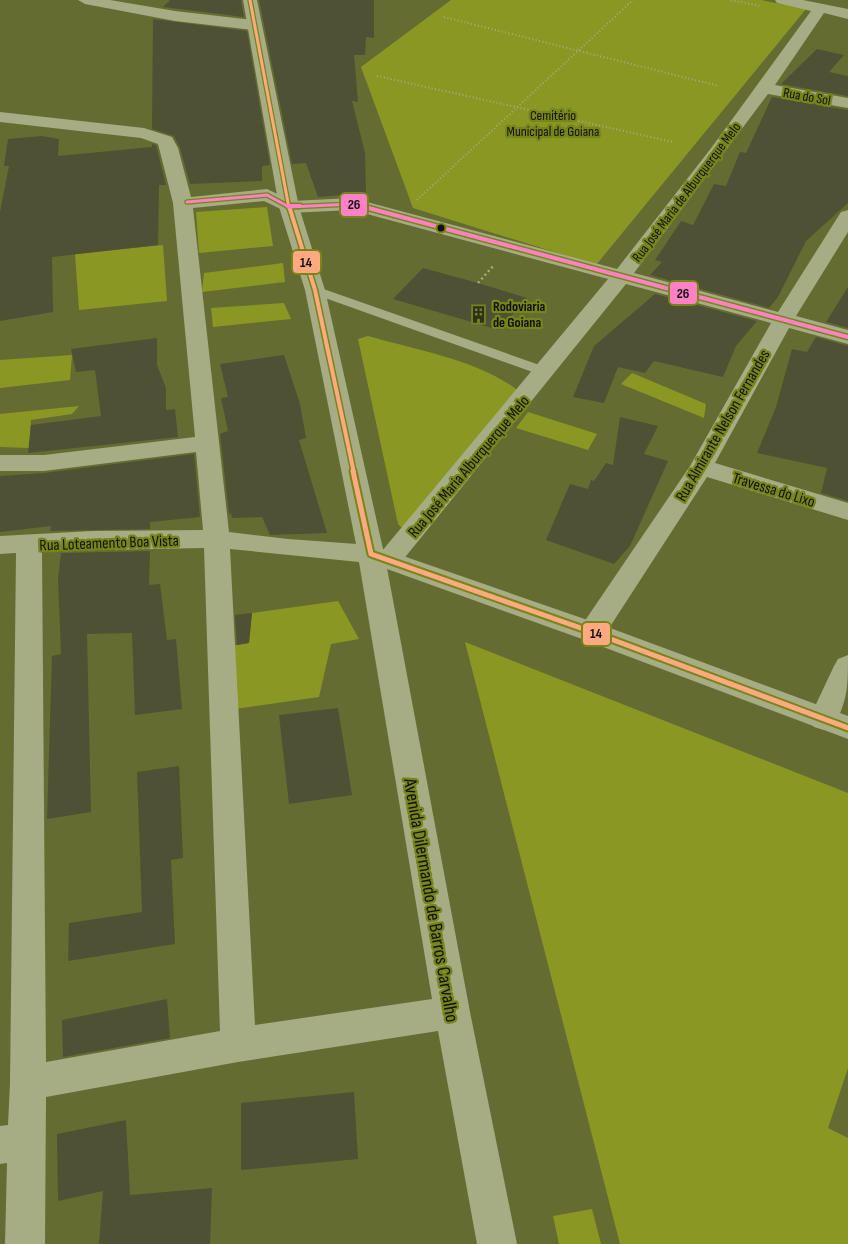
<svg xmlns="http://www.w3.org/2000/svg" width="848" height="1244" viewBox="0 0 848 1244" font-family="'Sofia Sans Condensed',sans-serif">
<rect width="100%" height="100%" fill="#656c32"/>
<path fill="#8a9823" d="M451,0h310l45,9 -210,256 -183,-57 -52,-141z
M267,207l6,39 -74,7 -3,-41z
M163,245l4,56 -88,9 -4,-56z
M283,263l2,19 -83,10 2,-19z
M284,303l7,16 -78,8 -2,-19z
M368,336c48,14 115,25 153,57l-119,135 -4,-4 -40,-185z
M72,355l-2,25 -70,8v-28z
M632,373l74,31 -2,14 -83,-34z
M79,406l-7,8 -41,6 -2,28 -29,-1v-33z
M528,412l69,22 -9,16 -72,-22z
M338,601l21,38 -28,5 -12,53 -91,13 -4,-63 25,-4 3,-30z
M465,642l383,151v275l-20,60 20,10v106h-228z
M592,1209l9,35h-42l-6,-28z"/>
<path fill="#4e5134" d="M170,0h71l3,17 -81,-10z
M259,0h115v38l-8,-1 -1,18h-11l4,47 -6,-1 13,52 1,40 -48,4 -12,-34 -14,1z
M153,19l94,12 23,134 -8,1v15l-72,3 -10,-36 -6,-12 -22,-7z
M817,49l27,6 -15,17 19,4v20l-67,-12z
M772,97l76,13v93l-42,38 -28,56 -9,11 -119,-33 12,-13 -7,-2 26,-39 12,4 21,-41 12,2 14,-34 6,1z
M42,136l17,3 -1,17 94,-9v-3l4,1 10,40h-7l-1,60 -106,12 1,55 -53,9v-109l9,-46h-5l4,-27z
M423,268l55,15 49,15 -28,32 -106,-31z
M848,287v41l-22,-6z
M655,294l102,27 -21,25 -13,31 -69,-16 -9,12 -27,-6 -14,36 -31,-6 21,-51z
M816,337l32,9v155l-27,-8 6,-25 -70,-15 19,-46 16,-58 15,3z
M157,338v27l9,23v22l9,-1 3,28 -150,16 3,-28 70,-9 -6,-46 -19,2 -5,-23z
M284,355l16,49 6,34 -7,2 28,93 -57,2 -8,-18 -30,1 -1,-5 -2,1 -9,-80 8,-3 -7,-33 7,-1 -8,-33z
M620,417l38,9 -14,28 24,7 -38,85 -16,18 -68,-24 24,-56 18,5 3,-9 3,1 12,-18 7,2z
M194,454l6,63 -50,5v7l-100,2 1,-5 -51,6v-56l44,-3z
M150,551l-1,34 11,-1 7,56 9,-1 6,70 -47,6 -3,-82 -45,1 4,178 -44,7 5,-163 9,-2 -3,-75 3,-26z
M252,613l-3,30 -12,2 -2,-30z
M338,708l14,87 -63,9 -10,-89z
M179,766l4,92 -12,2 4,84 -107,17 1,-38 73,-11 -5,-140z
M167,999l3,39 -107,19 -1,-37z
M354,1092l4,67 -117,11v-67z
M126,1120l4,75 82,-7 -2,56h-111l4,-53 -45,10 -1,-67z"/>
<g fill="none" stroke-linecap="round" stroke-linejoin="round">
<path stroke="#a6ac84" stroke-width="2" stroke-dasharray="1 2.5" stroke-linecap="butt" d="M731,0l29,6
M444,17l275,69
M377,76l296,66
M417,200l216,-200"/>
<path stroke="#a6ac84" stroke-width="2.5" stroke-dasharray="2 3" stroke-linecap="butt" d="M478,283l16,-18"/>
<path fill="#a6ac84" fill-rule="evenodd" d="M315,286l236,83 2,3 -2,3h-10l-230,-82 -2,-3z"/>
<path fill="#a6ac84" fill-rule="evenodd" d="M78,0h32l65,11 78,9 8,5 -8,5 -78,-9 -90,-17z
M775,0h28l45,9v10l-24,-6 -49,72 73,13v10l-80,-14 -134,179 144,39 63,-100 7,-2v22l-52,84 52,14v14l-59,-16 -74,135 133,40v17l-141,-43 -105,162 -10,3 -10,-3 -4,-7 4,-7 108,-159 81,-143 -145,-39 -228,282 -11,2 83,444 47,232h-40l-39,-213 -200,31 -192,35 -1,147h-40l2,-81 -7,1v-38l8,-1 2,-42 6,-530 -16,1v-18l92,-5 111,-1 -7,-78 -152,19h-44v-16h44l151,-18 -22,-234 -15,-59 -17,-6 -141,-16v-10l144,16 28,9 6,11 13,49 76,-8 25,12 60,-3 265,71 95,-122 99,-136 -34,-8zM264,201l25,12 63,-3 256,69 -226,272 -2,-3 -9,-3 -83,-6 -59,-7 -36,-324zM204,548l16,483 -174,31 -4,-511zM230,549l129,13 73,437 -177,26z
M848,655c0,32 0,43 -14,72l-10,3 -10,-3 -5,-8 25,-53 4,-7z"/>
<path fill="#a6ac84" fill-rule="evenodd" d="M243,0h14l42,207 26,83 58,259 219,76 246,91v23l-266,-100 -220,-79 -4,-6 -53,-264 -26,-83z"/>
<defs>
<path id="bus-1-far2" d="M250,0l39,208"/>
<path id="bus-1-far1" d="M289,206l26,84 39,183"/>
<path id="bus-1" d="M353,471l18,83 221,78 256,96"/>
<path id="bus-2-far1" d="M187,202l80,-7 22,12 63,-3 14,4"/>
<path id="bus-2" d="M288,206h12
M361,206l487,131"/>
</defs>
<use href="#bus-1-far2" stroke="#778519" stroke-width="5.5"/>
<use href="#bus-1-far1" stroke="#778519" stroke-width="7"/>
<use href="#bus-1" stroke="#778519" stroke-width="9"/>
<use href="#bus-2-far1" stroke="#778519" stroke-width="5.5"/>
<use href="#bus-2" stroke="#778519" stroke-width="7"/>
<use href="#bus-1-far2" stroke="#ffa980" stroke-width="3"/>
<use href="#bus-1-far1" stroke="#ffa980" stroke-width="4"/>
<use href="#bus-1" stroke="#ffa980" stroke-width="5"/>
<use href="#bus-2-far1" stroke="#ff80c5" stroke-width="3"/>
<use href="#bus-2" stroke="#ff80c5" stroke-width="4"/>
</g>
<defs>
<symbol id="building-bare" viewBox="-9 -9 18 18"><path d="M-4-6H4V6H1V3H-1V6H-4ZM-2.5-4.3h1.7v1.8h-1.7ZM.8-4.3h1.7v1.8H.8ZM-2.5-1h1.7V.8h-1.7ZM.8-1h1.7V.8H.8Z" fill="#2e311d" stroke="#778519" stroke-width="2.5" paint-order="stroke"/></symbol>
</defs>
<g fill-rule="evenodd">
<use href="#building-bare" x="466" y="302" width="25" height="25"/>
</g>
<circle fill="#111" stroke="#778519" stroke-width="2" cx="441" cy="228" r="4.5"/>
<g text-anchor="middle" stroke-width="4.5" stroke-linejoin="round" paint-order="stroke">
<g font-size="14" fill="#111" stroke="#778519">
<text transform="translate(807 96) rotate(10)" y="5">Rua do Sol</text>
<text transform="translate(686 192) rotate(-53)" y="5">Rua José Maria de Alburquerque Melo</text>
</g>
<g font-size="14" fill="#111" stroke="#778519">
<text x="553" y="120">Cemitério<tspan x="553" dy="16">Municipal de Goiana</tspan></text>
</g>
<g font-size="14" font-weight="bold" fill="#111" stroke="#778519" text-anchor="start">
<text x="493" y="311">Rodoviaria<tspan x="493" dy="16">de Goiana</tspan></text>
</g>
<g font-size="16" fill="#111" stroke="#778519">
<text transform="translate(722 425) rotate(-60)" y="6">Rua Almirante Nelson Fernandes</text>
<text transform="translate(468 466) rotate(-50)" y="6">Rua José Maria Alburquerque Melo</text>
<text transform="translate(774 489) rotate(17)" y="6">Travessa do Lixo</text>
<text transform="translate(109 542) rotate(-2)" y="6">Rua Loteamento Boa Vista</text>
</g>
<g font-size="19" fill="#111" stroke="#778519">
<text transform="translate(432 900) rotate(80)" y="7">Avenida Dilermando de Barros Carvalho</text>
</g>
</g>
<g stroke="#778519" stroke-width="2">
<rect x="340" y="193" width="28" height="24" rx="5" fill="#ff80c5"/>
<rect x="292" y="250" width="29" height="24" rx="5" fill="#ffa980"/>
<rect x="669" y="281" width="29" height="24" rx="5" fill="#ff80c5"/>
<rect x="582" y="622" width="29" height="24" rx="5" fill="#ffa980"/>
</g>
<g font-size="14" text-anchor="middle" font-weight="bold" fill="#111">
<text x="354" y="209">26</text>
<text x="306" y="267">14</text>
<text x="683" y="298">26</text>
<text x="596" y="638">14</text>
</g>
</svg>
